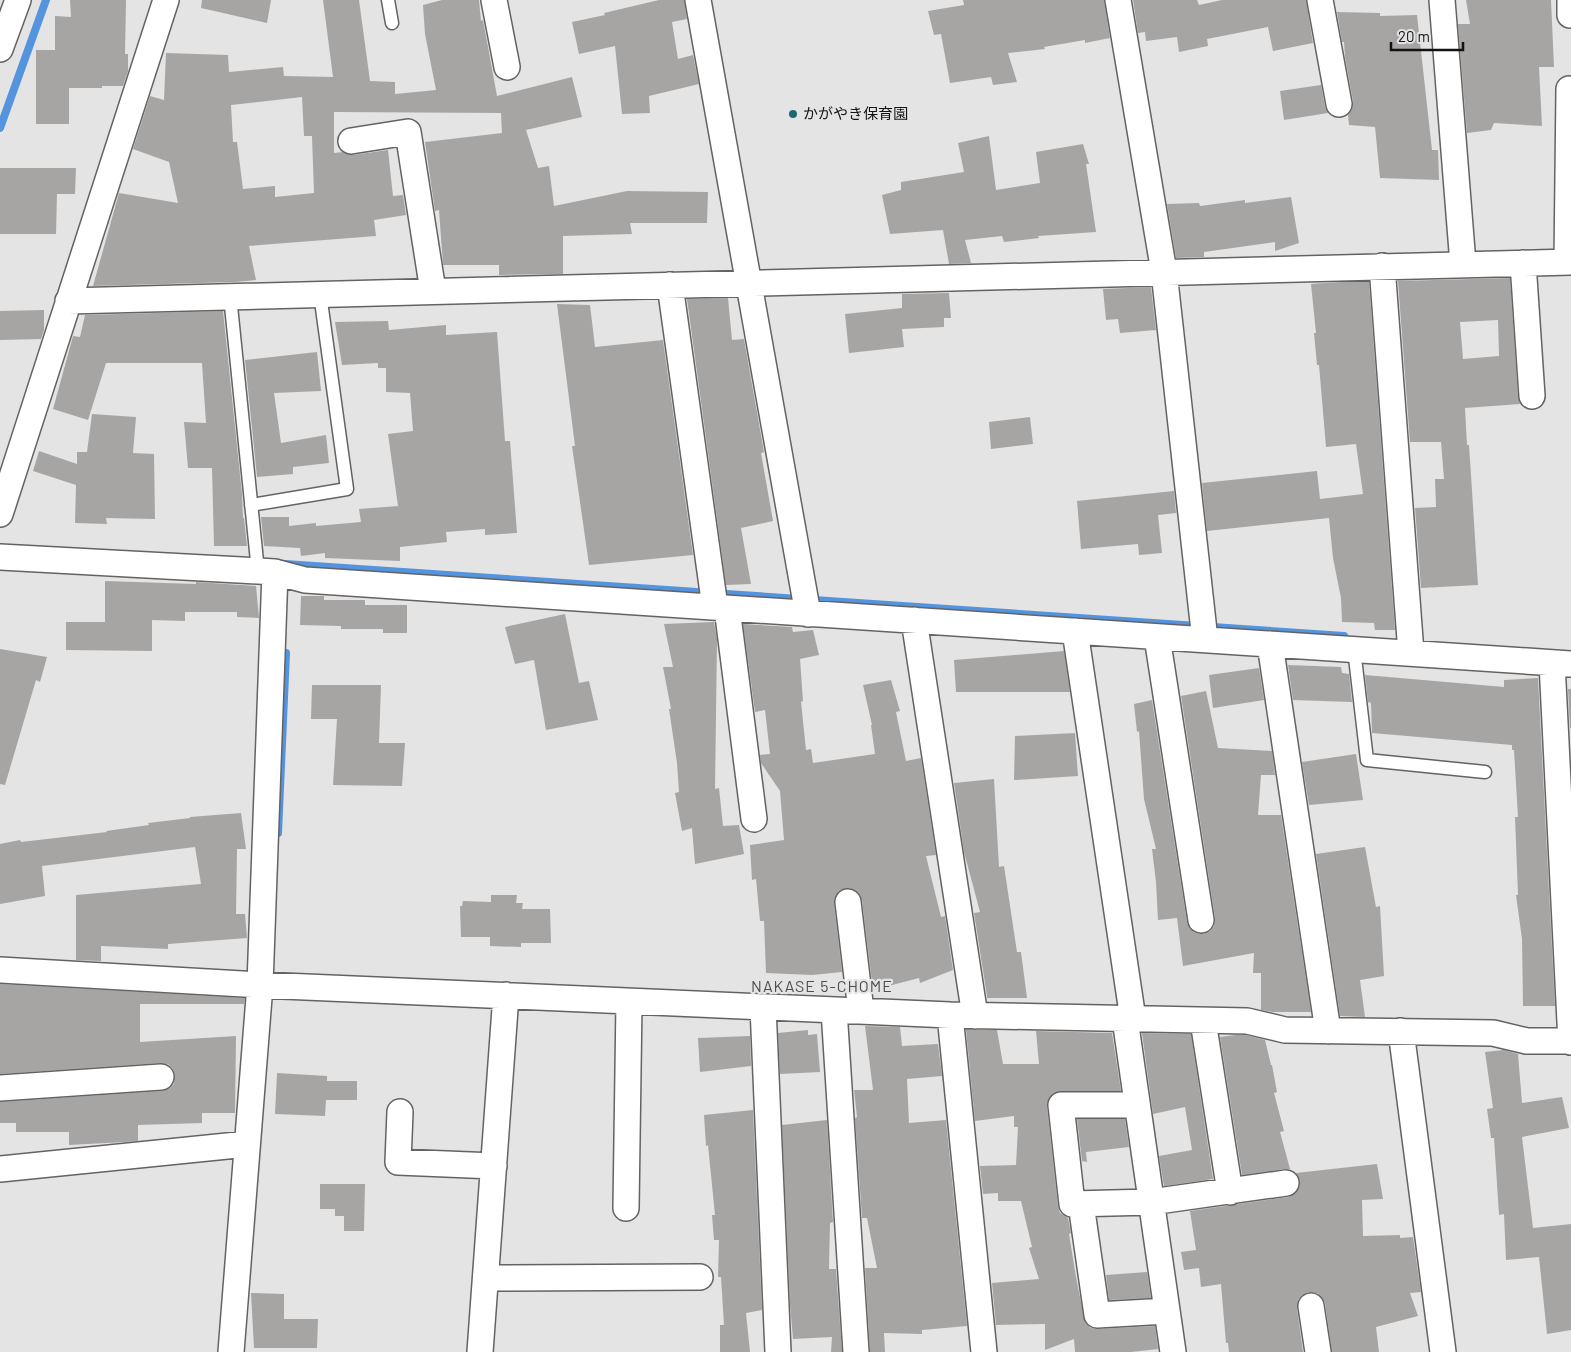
<svg xmlns="http://www.w3.org/2000/svg" width="1571" height="1352" viewBox="0 0 1571 1352" font-family="Barlow,'Noto Sans JP',sans-serif">
<rect width="100%" height="100%" fill="#e4e4e5"/>
<g fill="none" stroke-linecap="round" stroke-linejoin="round">
<path stroke="#5493dd" stroke-width="8" d="M0,128l46,-128
M285,564l1059,72
M278,833l8,-180"/>
</g>
<path fill="#a7a5a4" fill-rule="evenodd" d="M70,0h56l-1,54h3v17l-5,15h-21v2h-33v36h-33v-74h19v-34l16,1z
M202,0h69l-4,23 -66,-15z
M323,0h36l11,81 25,1v12l41,-4 -11,-56 -2,-29 19,-5h37l2,21 2,-1 14,76 75,-19 10,40 -56,13 12,38 11,-2 5,40 73,-15 81,1 -1,31h-77l2,11 -69,2v38l-64,1v-10h-56l-4,-55 -4,1 -10,-69 77,-9 -1,-20 -167,-1v41l9,-1 10,3 35,-5 5,46 10,-1 3,20 -32,5 2,16 -127,10 7,34 -21,2 -142,4 26,-93 59,10 -9,-41 -36,-13 17,-53 14,4 2,-47 62,2 1,17 54,-5 1,9 49,1zM302,97l2,39h8l2,57 -39,4v-11l-32,3 -6,-47h-4l-2,-37z
M659,0h25l3,19 -15,3 6,37 15,-4 6,29 -50,12 1,17 -28,1 -7,-68 -36,8 -7,-32 33,-7 -1,-2z
M963,0h141l6,38 -25,5v-3l-41,7 1,2 -37,4 9,29 -24,3 -2,-8 -41,6 -9,-49 -7,1 -6,-24 36,-6z
M1133,0h64l2,5 23,-5h84l7,43 -40,8 -5,-24 -61,12 1,7 -29,6 -2,-15 -31,4 -1,-9 -7,1z
M1466,0h85l3,67h-15l3,59 -48,-3 -3,7 -24,3 -9,-109h12z
M1337,12l43,1v3l37,-1 15,135h6l1,30 -59,-2 -5,-51 -26,-2 -1,-10 4,-6 1,-8 -8,-44 -1,-15h-2z
M1321,85l4,22 3,6 -44,7 -4,-29z
M989,136l7,54 44,-7 -4,-31 47,-8 6,20h-3l10,68 -58,4 1,2 -35,4 -2,-6 -37,4 6,23 -22,1 -6,-34 -53,4 -8,-39 19,-5v-8l63,-10 -6,-29z
M0,168h76l-1,26h-18l-1,40h-56z
M1291,197l8,46 -24,8v-9l-71,10v5l-28,1 -9,-54 32,-1 1,3 45,-6v3z
M1510,278l8,119 2,7 -55,4 2,37h2l2,30 7,110 -57,3 -6,-80 21,-1 -1,-28h9l-3,-37h-31l-12,-161zM1498,320l1,36 -36,3 -3,-37z
M1340,282h29l26,348h-20l-1,-7 -32,-1 -1,-24 -8,-40 -4,-40 -122,13 -5,-48 115,-12 3,28 43,-5 -7,-50 -30,3 -7,-82h-2l-3,-32h2l-5,-49z
M1151,287l5,43 -36,3 -2,-14 -12,1 -3,-31z
M949,293l2,25h-7v9l-42,2 2,18 -55,6 -4,-39 57,-6v-14z
M728,298l4,42 12,-1 20,113 -3,1 12,68 -32,7 10,56 -25,1 -39,-286z
M557,304l33,1 5,42 68,-7 30,215 -104,10 -17,-119h3z
M44,310v20l-3,9 -41,1v-29z
M223,311l19,183 1,24h1l3,28h-33l-2,-78h-24l-4,-46 22,1 -4,-60h-96l-18,57 -35,-11 20,-73 7,1 5,-22z
M388,321l1,9 57,-5v10l51,-3 8,109h5l7,92 -32,2v-6l-39,3 1,10 -47,5v14l-75,-3v-5l-24,3 -1,-8 -36,-2 -3,-29h28v9l27,-3v3l45,-4 -2,-13 39,-3 -10,-72 25,-3 -3,-38 -24,-1v-24h-8v-5l-36,2 -7,-43z
M317,352l4,39 -47,2 7,50 45,-8 3,28 -36,4v7l-36,3 -12,-117z
M92,414l44,3 -3,36 21,1 1,65 -49,-1 1,6 -32,-1 1,-38 -43,-14 6,-20 38,13v-12h10z
M1030,417l3,27 -42,5 -2,-27z
M1174,491l2,22 -18,2 4,38 -23,2 -1,-11 -57,5 -4,-48z
M105,581l91,3v-2l60,4 3,32 -22,-1v-5h-52v9l-33,-1v31l-86,-1v-28h39z
M301,596h23v4h41v5h42v28h-24v-4h-42v-3l-41,-1z
M565,614l14,69 10,-2 9,39 -52,10 -12,-70 -19,4 -10,-37z
M714,622l3,17 -2,150 4,-1 4,38 16,-1 5,29 -49,10 -3,-36 -10,3 -7,-38 4,-1 -2,-29 -8,-54h2l-8,-42h10l-9,-43z
M743,624l49,3 1,5 20,-2 6,25 -19,4 3,42 -2,1 5,48 5,-1 2,14 62,-9 -4,-29h1l-9,-40 28,-5 9,31 -4,1 10,49 15,-3 15,97 -10,1 15,61 4,-1 8,54 -33,13 -1,-5 -46,12 -11,-90 -3,-7 -6,-4 -6,-1 -8,3 -4,6 -1,6 8,69 -30,3 -46,-2 -2,-52h-4l-4,-42 -4,1 -2,-35 34,-5 -4,-49 -19,-28 -1,-8 10,-1 -5,-44 -10,2z
M0,649l47,8 -7,25 -4,-2 -31,105 -5,-1z
M1064,651l6,41h-114l-2,-32z
M1288,665l53,2 1,6 7,1 3,28 -59,-2z
M1259,668l5,32 -51,8 -4,-33z
M1365,675l139,12v-7l34,-2 17,328h-32l-1,-67 -6,-44h2l-3,-78h3l-4,-67h-2v-5l-140,-12 -1,-30 -3,-1z
M312,685h69l-2,58h26l-3,43 -69,-1 4,-66h-26z
M1568,689h3v39h-1z
M1206,691l12,57 54,3 3,24h-14l-3,40h23l30,197h-38l-12,-2v-37h-8l1,-20 -71,13 -6,-48 -19,2 -2,-38 -4,-33h4l-12,-50 -5,-68 -2,1 -3,-28 18,-4 35,222 3,7 5,4 9,1 6,-3 4,-5 1,-8 -34,-222z
M1075,733l3,43 -64,4 1,-44z
M1356,754l7,46 -54,5 -7,-43z
M994,779l5,88 5,-1 13,86h4l6,46h-40v-2l-13,-83 6,-1 -16,-60 -10,-69z
M241,813l5,36h-9l-1,65h9l2,24 -79,6v5l-67,-3v15l-25,-1v-65l125,-11 -6,-37 -153,19 3,30 -45,8v-60l20,-4 1,2 86,-10 -1,-1 43,-6 -1,-2 42,-5v-1z
M1365,847l11,60 4,-1 4,70 -24,4 5,37 -25,-1 -24,-162z
M491,895h26l-1,8h7l-1,6h28l1,34h-30v4l-31,-1v-9h-29l-1,-31h2l1,-5 28,1z
M0,984l245,14 -1,6h-104v38l96,-6 -1,77h-33v10l-64,2v16l-13,1 -56,3v-13h-53v-9h-16v-21l162,-11 7,-2 5,-5 1,-8 -2,-7 -5,-5 -8,-1 -160,11z
M865,1026l35,1 2,19 36,-2 4,32 -35,3 2,44 37,-3 21,206 -45,4v4l-38,-1 1,19h-15l-5,-84h12l-10,-50h-5l-7,-100 2,-1 -3,-27h19z
M808,1030v5l9,-1 3,38 -40,2 -2,-41z
M966,1030h31l6,34h36l-3,-33 76,2 9,58h-60l-8,2 -5,6 -1,8 11,99 2,7 8,5 3,15 -2,1 7,43 9,46 6,5 7,1 57,-3 3,23 -27,3h-56l-1,-13 -29,11v-26l-49,1 -4,-42 47,-4 -10,-31 3,-1 -11,-46h-23v-8l-15,1 -3,-28 36,-1 2,-38h-4v-11l-39,5z
M1142,1033l49,1 22,145 -49,7 -5,-30 33,-6 -7,-43 -32,7z
M1235,1035h10l20,5 6,25h1l5,27 -3,1 10,38 -4,1 10,37h-6l-42,6 -22,-138z
M750,1036l1,30 -51,6 -2,-34z
M1504,1050l14,4 4,49 40,-6 7,31 -47,9 11,91 38,-4v106l-24,4 -8,-77 -33,3 -2,-46 -5,1 -5,-77h-3l-4,-29 6,-1 -8,-56z
M277,1073l50,3v5h30v19h-31l-1,16 -50,-2z
M753,1110l9,200 -16,3 4,39h-30v-27h4l-3,-48h-3l1,-37h-5l-2,-25h3l-7,-70 -2,1 -2,-31z
M1077,1119h48l4,28 -43,5 1,10 -5,-1z
M827,1120l6,102 -3,1 -1,46h7l6,83h-11l1,-15 -39,2 -3,-35 -8,-179z
M1377,1164l6,35 -21,1 1,36 37,-1v3l13,-1 8,55 -11,1 8,23 -42,11 3,25h-47l-7,-49 -3,-6 -5,-4 -9,-1 -6,3 -4,5 -1,8 6,44h-74l-1,-9h-2l-5,-59 -20,3 -2,-19 -15,2 -3,-18 15,-2 -6,-39 98,-14 7,-3 4,-6 1,-7 -4,-8z
M320,1184h45l-1,47h-20v-15h-9v-7h-15z
M1147,1272l4,26 -42,2 -3,-25z
M251,1293l33,1v25h34l-1,29h-63z"/>
<g fill="none" stroke-linecap="round" stroke-linejoin="round">
<defs>
<path id="service" d="M388,0l4,23
M230,296l28,275
M251,505l96,-16 -27,-195
M1354,649l13,111 118,12"/>
<path id="minor" d="M494,0l13,67
M698,0l110,614
M1118,0l46,272 41,368
M1320,0l19,104
M1442,0l21,264
M1570,15v-15
M0,49l18,-49
M351,141l57,-9 25,159
M1567,262l2,-173
M1523,263l9,133
M1382,266l29,387
M670,285l45,322
M68,301l1503,-39
M0,514l166,-514
M0,557l258,14 17,1 30,8 1266,84
M727,608l27,211
M914,620l61,396
M1075,631l58,388
M1157,637l44,283
M1270,644l58,387
M1552,663l19,379
M848,902l13,109
M0,970l260,15 690,30 297,6 38,9 208,3 34,8h44
M763,1007l15,345
M834,1010l22,342
M950,1015l34,337
M1125,1019l48,333
M1203,1021l27,171
M1401,1031l42,321
M0,1088l161,-11
M1137,1105h-76l11,99 79,-2 135,-19
M400,1112l-2,50 96,4
M0,1169l247,-25
M1081,1204l16,111 70,-4
M626,1208l3,-206
M486,1278l214,-1
M1311,1306l7,46
M231,1352l29,-367 15,-413
M480,1352l26,-357"/>
</defs>
<use href="#service" stroke="#636364" stroke-width="15"/>
<use href="#minor" stroke="#636364" stroke-width="28"/>
<use href="#service" stroke="#fff" stroke-width="12"/>
<use href="#minor" stroke="#fff" stroke-width="25"/>
</g>
<circle fill="#1e6874" stroke="#e4e4e5" stroke-width="2" cx="793" cy="114" r="5"/>
<g text-anchor="middle" stroke-width="4.5" stroke-linejoin="round" paint-order="stroke">
<g font-size="15" fill="#131314" stroke="#e4e4e5" text-anchor="start">
<text x="803" y="119">かがやき保育園</text>
</g>
<g font-size="16" letter-spacing="1" fill="#4f4f50" stroke="#e4e4e5">
<text x="822" y="992">NAKASE 5-CHOME</text>
</g>
</g>
<path d="M1391 42v8h72v-8" fill="none" stroke="#131314" stroke-width="2.5"/>
<text x="1398" y="42" font-size="15" fill="#131314" stroke="#e4e4e5" stroke-width="4" paint-order="stroke">20 m</text>
</svg>
